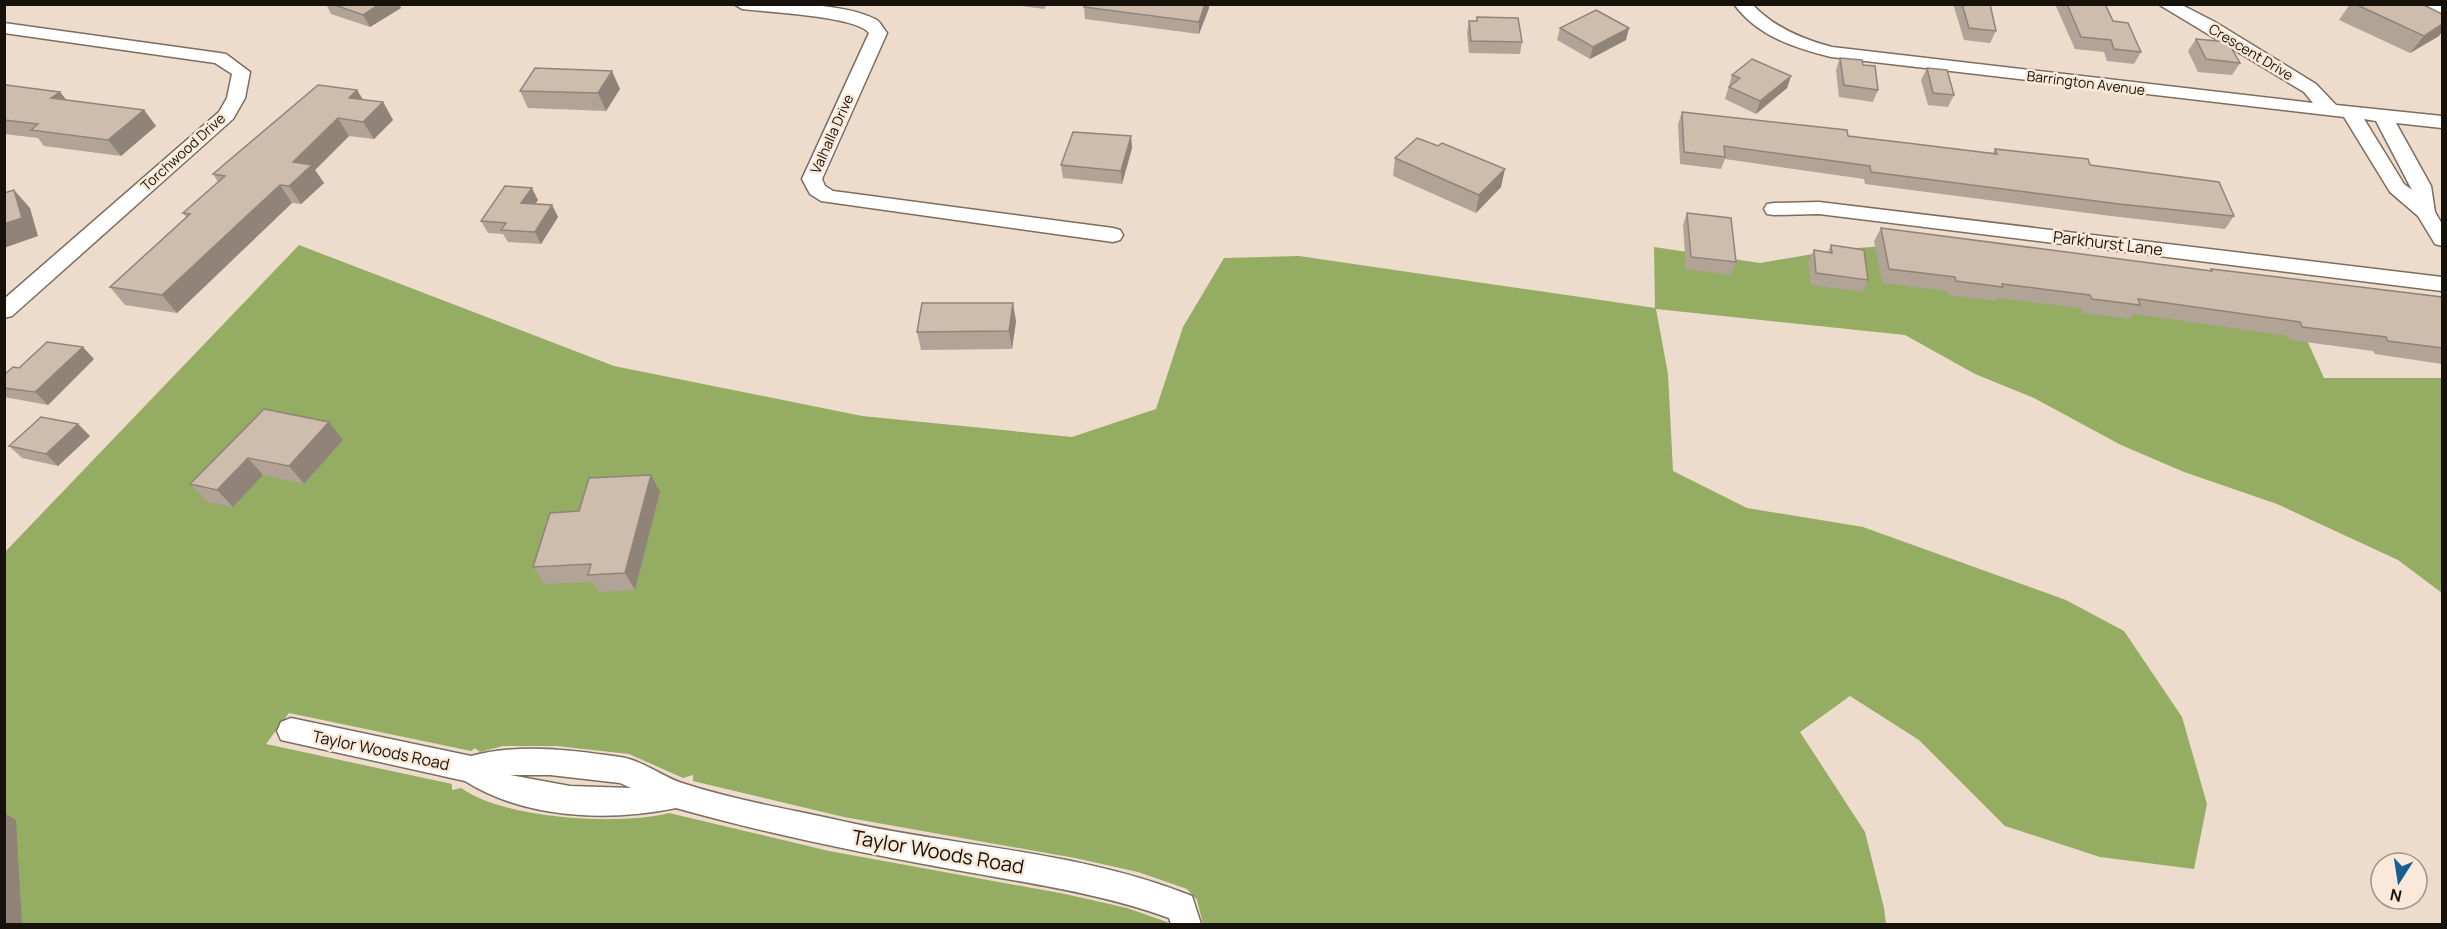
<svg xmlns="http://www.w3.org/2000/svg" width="2447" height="929" viewBox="0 0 2447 929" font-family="Manrope,sans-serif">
<rect width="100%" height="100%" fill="#eddccb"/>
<path fill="#94ad63" d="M1916,244l375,61 33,73h118v215l-44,-33 -121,-56 -93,-32 -63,-27 -87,-47 -59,-24 -70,-39 -249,-26 12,65 5,97 74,37 116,19 203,73 58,31 58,86 25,87 -13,65 -94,-12 -95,-31 -86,-86 -69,-44 -50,36 65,100 19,76 2,16h-683l-6,-24 -10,-11 -49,-17 -63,-14 -231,-41 -151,-36v-6l-10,3 -54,-24 -72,-8h-54l-23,6 -5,-4 -4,3 -182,-38 -23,31 186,40v6l9,-2c43,31 157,38 208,25l160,38 236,43 62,14 40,14 1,2h-1163l-1,-371 295,-308 315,121 248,50 210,21 84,-28 27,-82 41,-69 75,-2 356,52 -1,-61 106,16 82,-14z"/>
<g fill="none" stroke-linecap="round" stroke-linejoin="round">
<defs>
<path id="street" d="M734,4c40,0 104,-3 141,15 5,2 8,9 12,14l-65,146 3,7 8,5 280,37 7,2 3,5 -3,5 -7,2 -292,-41 -11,-7 -8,-15 67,-146c-12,-17 -103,-21 -127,-24z
M1734,4h18c21,23 50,35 80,43l481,56 -9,-11 -146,-88h22l35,18 101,62 20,21 106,11v12l-46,-5 35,63 4,26 7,12v22l-7,-2 -17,-28 -28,-24 -46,-75 -513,-60c-36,-9 -74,-21 -97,-53zM2364,119l12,2 36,69 -8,-6z
M2422,4h20v11z
M4,23l216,30 6,1 24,18 -5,26 -12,21 -221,197 -8,2v-19l215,-187 8,-14 5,-24 -17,-11 -211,-30z
M1819,202l623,75v14l-623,-77 -45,1 -7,-1 -3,-5 3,-5 7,-1z
M291,718l180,38c48,-13 100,-6 149,1 22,3 41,19 62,26 49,16 101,25 151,36 119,28 245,31 359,77l9,28h-30l-2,-6c-69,-25 -142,-35 -213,-48 -94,-17 -188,-36 -280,-62 -68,14 -151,11 -211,-27l-184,-41 -4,-9 4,-9zM510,775h40l70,8 11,5 -61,-2z"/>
</defs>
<use href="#street" stroke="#7c6d5e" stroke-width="3"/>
<use href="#street" fill="#fff" fill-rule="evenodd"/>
</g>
<path fill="#b1a395" d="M326,4h73l2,4 -31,19 -39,-13z
M1021,4h26l-3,5 -22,-3z
M1086,4h123v4l-10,26 -114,-15 -1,-12z
M1953,4h37l6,27 -6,12 -26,-3z
M2055,4h50l8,17 28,31 -7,12 -27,-3 -3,-9 -29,-3z
M2350,4h72l17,32 -29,17 -71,-33z
M1477,17l45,25 -2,12 -51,-1 -2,-20 2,-12h7z
M1560,28l66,12 -36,19 -33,-19z
M2196,39l44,24 -8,12 -34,-3 -10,-21z
M1840,58l23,7 15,25 -5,12 -34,-5 -3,-27z
M1927,68l27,27 -6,12 -20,-2 -7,-25z
M1732,75l59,1 -4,12 -31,26 -31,-15z
M4,86l56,6 6,8 78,10 12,16 -35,30 -77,-10 -6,-8 -34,-4z
M620,89l-14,22 -78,-3 -8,-17z
M357,90l6,10 20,2 10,18 -19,19 -25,-3 -34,34 9,13 -23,21 -9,-1 -115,110 -52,-8 -15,-18 76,-70 -3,-4 35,-31 -5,-8z
M1682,112l166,24 145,17 2,-4 95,16 144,51 -9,13 -114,-13 -246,-32 -1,-5 -139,-20 -4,10 -41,-5 -2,-40z
M1131,136l1,12 -10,36 -59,-6 -2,-13z
M1438,146l63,41 -25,26 -83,-37 2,-18z
M538,200l-3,4 17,1 6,12 -17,27 -33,-2 -5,-8 -15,-1 -7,-12z
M1687,213l49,49 -5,13 -45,-6 -3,-44z
M1881,228l329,43 1,-2 231,28v67l-67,-10 -2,-3 -83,-11 -2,-4 -154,-22 -4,5 -48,-6 -1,-5 -84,-10 -2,3 -47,-6 -1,-4 -65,-8 -8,-42z
M1831,245l37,35 -6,12 -51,-7 -3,-23 6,-12 14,2z
M1016,321l-4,28 -91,1 -4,-18z
M94,359l-46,46 -44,-8v-22l15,-7z
M264,409l65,13 14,18 -39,44 -41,-9 -30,32 -26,-5 -17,-18z
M78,424l12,12 -32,30 -36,-8 -13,-12z
M660,492l-25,98 -36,2 -7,-10 -48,2 -11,-17 46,-56z"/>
<path fill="#908479" d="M380,4h19l2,4 -31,19 -7,-12z
M1205,4h4v4l-10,26v-12z
M2442,24v8l-3,4 -29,17 14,-17z
M1629,28l-3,12 -36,19 3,-12z
M612,71l8,18 -14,22 -8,-18z
M1791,76l-4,12 -31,26 4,-13z
M357,90l11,18 -19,-10z
M60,92l12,15 -21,-9z
M383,102l10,18 -19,19 -11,-17z
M144,110l12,16 -35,30 -13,-16z
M338,118l11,18 -34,34 9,13 -23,21 -12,-18 4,-24z
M1131,136l1,12 -10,36 -1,-13z
M1505,169l-4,18 -25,26 3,-18z
M280,185l12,18 -115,110 -15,-18z
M532,188l6,12 -10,15 -7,-12z
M14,190l16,18 8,28 -34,12v-24z
M552,205l6,12 -17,27 -6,-12z
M1013,303l3,18 -4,28 -3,-18z
M83,347l11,12 -46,46 -13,-13z
M329,422l14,18 -39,44 -15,-18z
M78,424l12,12 -32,30 -12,-12z
M248,458l15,17 -30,32 -16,-17z
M651,475l9,17 -25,98 -10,-17z
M4,813l12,7 6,104h-18z"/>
<path fill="#cebdad" stroke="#908479" stroke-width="1.5" d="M332,4h48l-17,11z
M1086,4h119l-6,18 -115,-15z
M1962,4h28l6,27 -27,-3z
M2067,4h38l8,17 15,2 13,29 -27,-3 -3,-9 -30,-3z
M2355,4h67l20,10v10l-18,12z
M1596,10l33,18 -36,19 -33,-19z
M1477,17l41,1 4,24 -51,-1 -2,-20h8z
M2196,39l32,3 12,21 -34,-4z
M1840,58l22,2 1,5 12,1 3,24 -34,-5z
M1752,59l39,17 -31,25 -31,-14 11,-9 -8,-3z
M535,68l77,3 -14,22 -78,-2z
M1927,68l20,2 7,25 -21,-2z
M6,85l54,7 -9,6 93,12 -36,30 -77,-10 7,-6 -34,-4v-34z
M318,85l39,5 -8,8 34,4 -20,20 -25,-4 -45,44 19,3 -23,21 -9,-1 -118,110 -52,-8 80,-73 -7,-1 42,-37 -12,-2z
M1682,112l165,18 1,6 59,7 90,11 -2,-5 93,10 2,6 129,17 15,34 -115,-12 -248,-32 -1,-6 -146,-20 1,11 -41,-5z
M1073,132l58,4 -10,35 -60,-6z
M1417,138l21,8 4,-3 63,26 -26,26 -84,-37z
M505,186l27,2 -11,15 31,2 -17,27 -34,-2 5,-7 -25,-2z
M14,190l8,28 -18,6v-31z
M1687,213l44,5 5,44 -45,-5z
M1881,228l331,43 -1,-2 231,28v51l-54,-7 -2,-4 -84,-10 -2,-5 -162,-23 2,6 -48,-6 -2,-4 -88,-11 1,3 -47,-6 -1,-4 -66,-8z
M1831,245l33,5 4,30 -52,-7 -2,-23 18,3z
M922,303h91l-4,28 -92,1z
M47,342l36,5 -48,45 -31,-4v-13l9,-8 6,1z
M264,409l65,13 -40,44 -41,-8 -31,32 -27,-6z
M41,417l37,7 -32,30 -37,-8z
M651,475l-26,98 -37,2 3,-11 -58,3 17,-54 29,-2 10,-33z"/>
<g text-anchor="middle" stroke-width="5" stroke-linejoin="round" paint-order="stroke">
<g font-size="14" fill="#16110b" stroke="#fae9d8">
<text transform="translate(2251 52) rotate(31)" y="5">Crescent Drive</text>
<text transform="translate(2086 83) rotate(7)" y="5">Barrington Avenue</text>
<text transform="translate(832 134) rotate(-66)" y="5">Valhalla Drive</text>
<text transform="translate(183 152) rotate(-42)" y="5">Torchwood Drive</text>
</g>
<g font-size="16" fill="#16110b" stroke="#fae9d8">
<text transform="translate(2108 243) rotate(7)" y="6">Parkhurst Lane</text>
<text transform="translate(381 750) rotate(12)" y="6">Taylor Woods Road</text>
</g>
<g font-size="20" fill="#16110b" stroke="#fae9d8">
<text transform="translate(938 852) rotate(10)" y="7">Taylor Woods Road</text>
</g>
</g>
<rect width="2447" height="929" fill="none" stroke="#16110b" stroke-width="12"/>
<g transform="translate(2399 881) rotate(192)"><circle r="28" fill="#fae9d8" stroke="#9f9386" stroke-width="1.5"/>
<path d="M0-4.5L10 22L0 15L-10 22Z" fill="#165e92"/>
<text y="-9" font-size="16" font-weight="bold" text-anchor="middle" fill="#16110b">N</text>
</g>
</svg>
